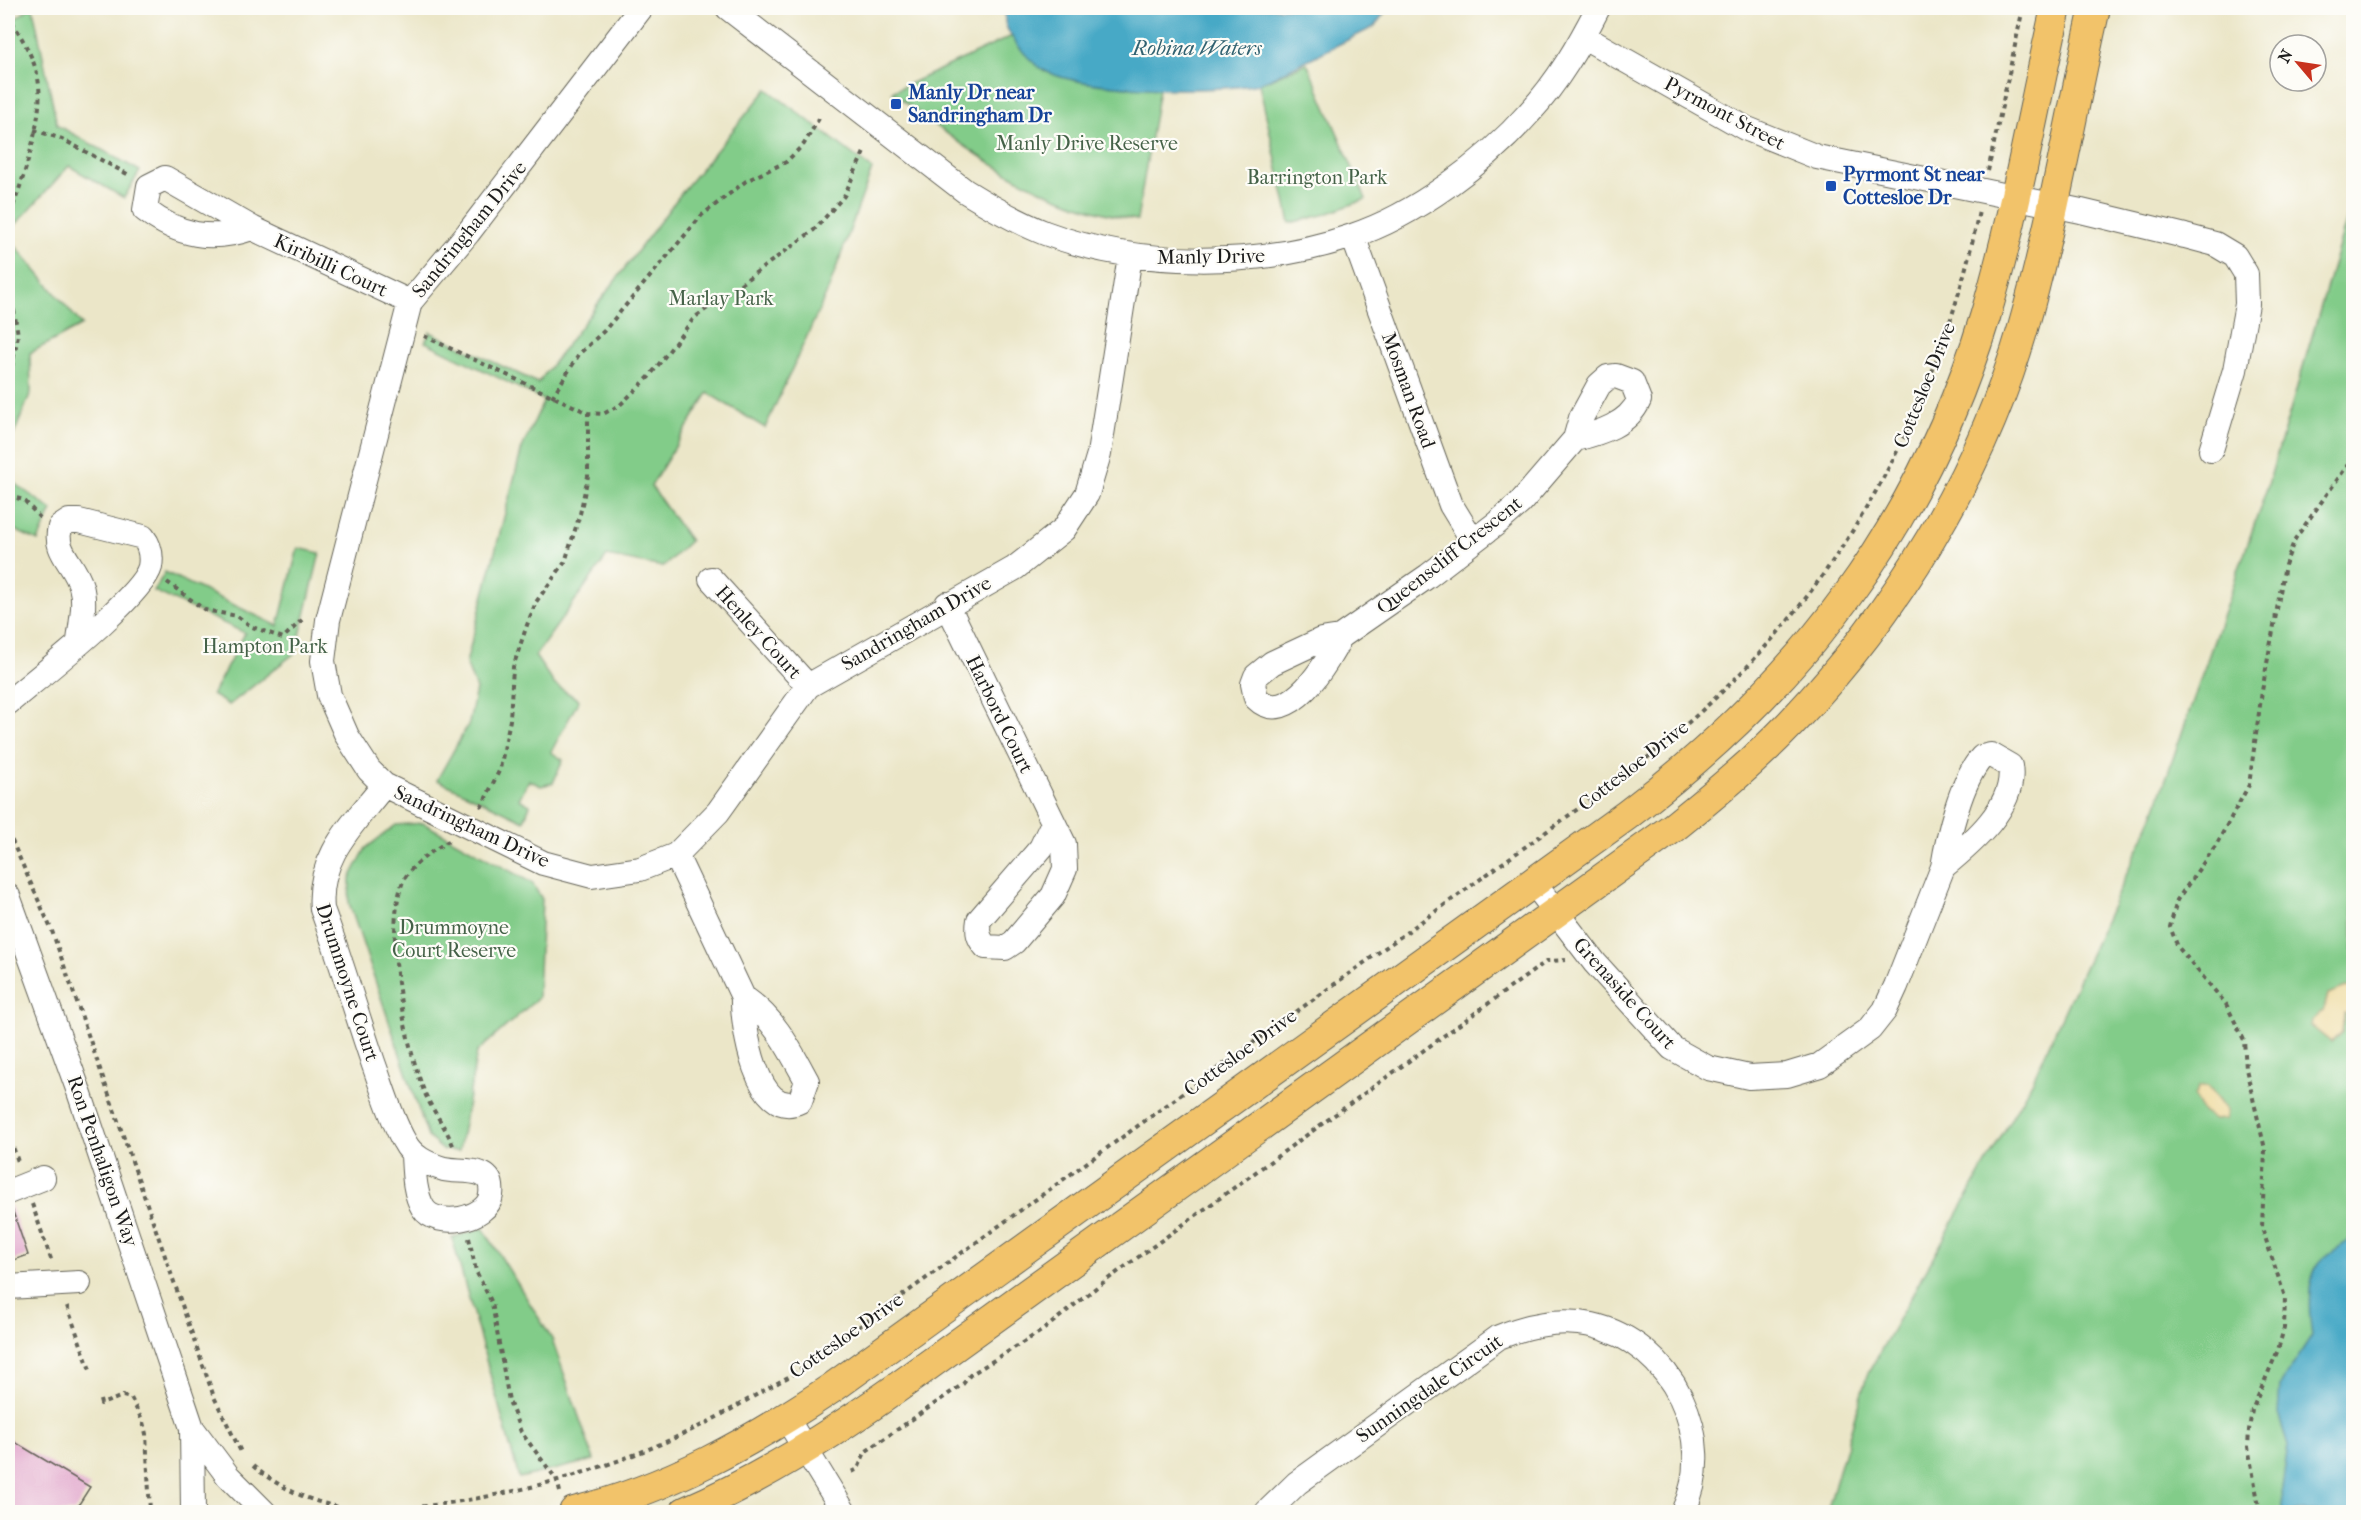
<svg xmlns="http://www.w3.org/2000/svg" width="2361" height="1520" viewBox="0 0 2361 1520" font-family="'IM FELL French Canon',serif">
<rect width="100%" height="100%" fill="#fdfcf7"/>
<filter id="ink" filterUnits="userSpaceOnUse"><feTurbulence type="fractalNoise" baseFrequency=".0167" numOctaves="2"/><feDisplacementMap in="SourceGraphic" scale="12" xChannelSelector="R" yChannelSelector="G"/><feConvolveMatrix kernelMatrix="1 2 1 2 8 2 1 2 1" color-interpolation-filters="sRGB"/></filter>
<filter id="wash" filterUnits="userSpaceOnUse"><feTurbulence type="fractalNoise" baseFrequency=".008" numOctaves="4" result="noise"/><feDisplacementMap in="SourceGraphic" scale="24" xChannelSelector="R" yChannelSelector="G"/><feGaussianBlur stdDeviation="1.35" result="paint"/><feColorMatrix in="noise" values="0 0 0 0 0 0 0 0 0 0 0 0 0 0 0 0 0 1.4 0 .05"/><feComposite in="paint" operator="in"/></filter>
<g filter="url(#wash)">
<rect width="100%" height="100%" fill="#ebe6c8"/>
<path fill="#82cc89" stroke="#4f7452" stroke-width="1.5" d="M30,8h3l24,117 83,46 -16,27 -55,-32 -61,67v-209z
M1012,36l32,35 57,12 58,6 -22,131c-98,-16 -168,-68 -245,-128z
M1307,63l59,136 -40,15 -36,9 -31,-139z
M767,89l105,80 -43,119 -64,140 -57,-35 -57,93 39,55 -27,26 -56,-11 -72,100 20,29 24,15 -28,52 12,8 -10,23 -12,3 -12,-6 -10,19 11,6 -6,16 -87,-41 32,-57 7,-34 -10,-26 56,-215 22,-48 -119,-58 5,-10 108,51 148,-196z
M2353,198v1314h-526l40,-137 166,-295 120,-264 114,-328z
M8,237l74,88 -52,28 1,39 -23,57z
M8,479l44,31 -14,31 -30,-14z
M298,548l22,5 -24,99 -67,53 -17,-10 33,-62 -91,-42 11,-19 113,54z
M423,823l109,60 10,16 -4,99 -61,54 -18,99 -16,-1 -15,-13 -79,-234 1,-25 16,-30 30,-23z
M483,1228l69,111 42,121 -75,18 -67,-240z"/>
<path fill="#eeda9e" stroke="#857b5d" stroke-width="1.5" d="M2346,987l7,1v28l-9,-3 -2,19 -11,10 -20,-16 1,-5 12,-11 4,-16z
M2199,1086h9l19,25 -1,8 -12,1 -12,-8 -8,-16z"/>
<path fill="#46a9c6" stroke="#316271" stroke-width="1.5" d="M1005,8h383l-14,19 -115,57c-44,9 -174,7 -214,-13 -14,-7 -33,-31 -39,-45 -2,-5 -1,-13 -1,-18z
M2353,1238v274h-70l-1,-24 6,-43 -10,-31 2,-29 32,-49c-3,-20 -6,-56 7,-73 8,-10 24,-18 34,-25z"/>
<g id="blocks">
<path fill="#e3accf" d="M8,1206h3l17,49 -20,7z
M8,1438l82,49 -16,25h-66z"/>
</g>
</g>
<g filter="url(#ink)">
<use href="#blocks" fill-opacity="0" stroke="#646358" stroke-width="1.5"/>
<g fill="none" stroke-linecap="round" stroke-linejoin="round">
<defs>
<path id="minor" d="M641,8l-173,225 -58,69 -82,318 -5,41 6,34 18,41 22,34 15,15 159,78 49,13 48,-7 36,-14 42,-43 90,-126 207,-118 49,-39 23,-35 12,-40 31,-198
M728,8l237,183c26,16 52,31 80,42 94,35 213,35 307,3 62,-20 134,-74 177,-123 29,-31 50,-68 69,-105
M1584,37l161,91 72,29 264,54 104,25 30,8 20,12 11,18 1,30 -12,66 -24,80
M252,228l-87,-50 -16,8 -4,24c34,26 67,32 107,18l158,74
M1353,236l98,269 22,36
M711,579l97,107
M947,604l117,240 1,25 -12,27 -39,46 -9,6 -19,-1c-8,-9 -9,-15 -7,-27l62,-72 11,-23
M1340,637c-11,24 -52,93 -84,61l-3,-14 3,-8 16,-13 49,-23 19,-3 88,-61 69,-53 23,-20 55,-64 6,-21 18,-33 9,-8 8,-1 16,6 7,18c-10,24 -39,33 -64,39
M8,703c28,-24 134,-106 142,-136 2,-11 0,-21 -7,-30l-64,-16h-10l-9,6c-7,24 14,36 21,59 5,17 0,38 -2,55
M1991,755l19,11c7,40 -39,78 -67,101 5,-31 18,-87 39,-110z
M384,785c-30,39 -67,71 -62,124 19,51 34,104 52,156 9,25 17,53 30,76 8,16 23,23 40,28 17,4 51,-5 47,26 -3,25 -55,34 -68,13 -9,-15 -9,-36 -10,-53
M676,855l67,142c32,22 46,51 64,84l-7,20c-43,21 -58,-76 -57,-104
M1533,882l62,81 77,85 36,20 41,9 38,-2 33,-10 50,-36 15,-19 11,-24 47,-119
M8,896l70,193 114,339 1,84
M8,1192l35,-14
M8,1287l71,-4
M787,1419l57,93
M192,1428l36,48 36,36
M1267,1512l30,-29 202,-146c29,-12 62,-19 93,-12 80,18 127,114 91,187"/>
<path id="major" d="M574,1512c94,-23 179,-71 258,-124l795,-573c174,-131 294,-288 358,-498 30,-101 48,-207 71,-309
M685,1512c78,-34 147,-78 216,-127l773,-558c41,-33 81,-66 117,-104 105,-110 190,-249 232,-395 30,-105 48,-214 72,-320"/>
</defs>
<use href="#minor" stroke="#646358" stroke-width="26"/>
<use href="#major" stroke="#646358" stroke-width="32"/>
<path stroke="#646358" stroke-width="4" stroke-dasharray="4.5 4.5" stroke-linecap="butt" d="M8,14c12,22 29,46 31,72 4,36 -18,100 -31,134
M34,130l28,9 69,37
M1988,171l35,-163
M8,274l10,61 -10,53
M424,336l164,77 15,1 17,-9 29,-28 45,-59 120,-88 30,-34 21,-46
M552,397l28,-44 24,-22 98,-116 44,-34 40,-19 18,-18 17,-29
M8,496l16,4 16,18
M167,582l38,28 32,6 15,11 31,11 22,-21
M481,808l19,-39 10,-49 3,-53 14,-42 9,-23 29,-40 15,-48 8,-38v-63
M8,832l44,99 162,466 28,57
M449,841c-15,8 -41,26 -47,43 -18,54 2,155 22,207 8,20 23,37 30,57
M8,1131l11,34
M32,1204l20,58
M469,1238l7,33 16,32 17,98 12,31 36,48 3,12
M67,1306l23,64
M100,1400l1,4 22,-8 8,2 12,24 3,12 4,78
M253,1466c30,25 68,41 108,44 25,1 48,-2 73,-5 94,-12 189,-40 274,-83 28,-15 56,-32 84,-47l844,-608c34,-28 67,-56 98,-87 127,-127 210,-295 245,-469
M852,1472l6,-3 7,-17 98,-68 7,-9 73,-45 54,-43 450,-326 19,-1
M2260,1512l-12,-65 1,-17 3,-20 26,-60 6,-22 1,-31 -23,-69 3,-79 -19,-80 -2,-29 -18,-36 -48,-57 -8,-20 7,-27 39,-55 33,-60 13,-94 23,-126 10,-26 52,-73 7,-17"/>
<use href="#minor" stroke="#fff" stroke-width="24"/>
<use href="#major" stroke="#f2c36a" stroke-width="30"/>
</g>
</g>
<g fill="#1a4fb4" stroke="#fdfcf7" stroke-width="2">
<rect x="890" y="98" width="12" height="12" rx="3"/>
<rect x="1825" y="180" width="12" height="12" rx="3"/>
</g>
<g text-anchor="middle" stroke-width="4.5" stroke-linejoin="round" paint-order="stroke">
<g font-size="20" font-weight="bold" fill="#164399" stroke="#fdfcf7" text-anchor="start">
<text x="908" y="99">Manly Dr near<tspan x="908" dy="23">Sandringham Dr</tspan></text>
<text x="1843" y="181">Pyrmont St near<tspan x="1843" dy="23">Cottesloe Dr</tspan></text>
</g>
<g font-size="20" fill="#1c1c1c" stroke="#fdfcf7">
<text transform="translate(1725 113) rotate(28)" y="7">Pyrmont Street</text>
<text transform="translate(469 229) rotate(-51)" y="7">Sandringham Drive</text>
<text transform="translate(1211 256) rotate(-1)" y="7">Manly Drive</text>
<text transform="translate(331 265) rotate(25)" y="7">Kiribilli Court</text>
<text transform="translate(1924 385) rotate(-68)" y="7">Cottesloe Drive</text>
<text transform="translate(1409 390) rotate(70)" y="7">Mosman Road</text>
<text transform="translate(1449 555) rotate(-38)" y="7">Queenscliff Crescent</text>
<text transform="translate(916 623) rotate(-30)" y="7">Sandringham Drive</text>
<text transform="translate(759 632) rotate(48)" y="7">Henley Court</text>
<text transform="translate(1000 714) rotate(64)" y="7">Harbord Court</text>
<text transform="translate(1633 765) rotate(-38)" y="7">Cottesloe Drive</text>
<text transform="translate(472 826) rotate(25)" y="7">Sandringham Drive</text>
<text transform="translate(348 982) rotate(72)" y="7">Drummoyne Court</text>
<text transform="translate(1625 993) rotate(48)" y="7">Grenaside Court</text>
<text transform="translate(1240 1052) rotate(-36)" y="7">Cottesloe Drive</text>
<text transform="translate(103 1161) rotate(71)" y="7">Ron Penhaligon Way</text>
<text transform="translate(846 1335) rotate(-35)" y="7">Cottesloe Drive</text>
<text transform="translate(1429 1388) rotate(-35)" y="7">Sunningdale Circuit</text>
</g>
<g font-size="20" fill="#456248" stroke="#fdfcf7">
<text x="1087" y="150">Manly Drive Reserve</text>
<text x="1317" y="184">Barrington Park</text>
<text x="721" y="305">Marlay Park</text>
<text x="265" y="653">Hampton Park</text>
<text x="454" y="934">Drummoyne<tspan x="454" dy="23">Court Reserve</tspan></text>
</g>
<g font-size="21" font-style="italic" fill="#316271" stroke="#fdfcf7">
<text x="1197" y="55">Robina Waters</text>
</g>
</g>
<rect width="2361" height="1520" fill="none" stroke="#fdfcf7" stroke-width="30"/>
<g transform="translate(2298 63) rotate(299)"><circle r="28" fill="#fdfcf7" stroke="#a3a29f" stroke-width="1.5"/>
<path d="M0-4.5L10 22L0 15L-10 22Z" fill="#c8321e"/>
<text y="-9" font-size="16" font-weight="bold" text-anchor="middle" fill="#1c1c1c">N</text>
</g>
</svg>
